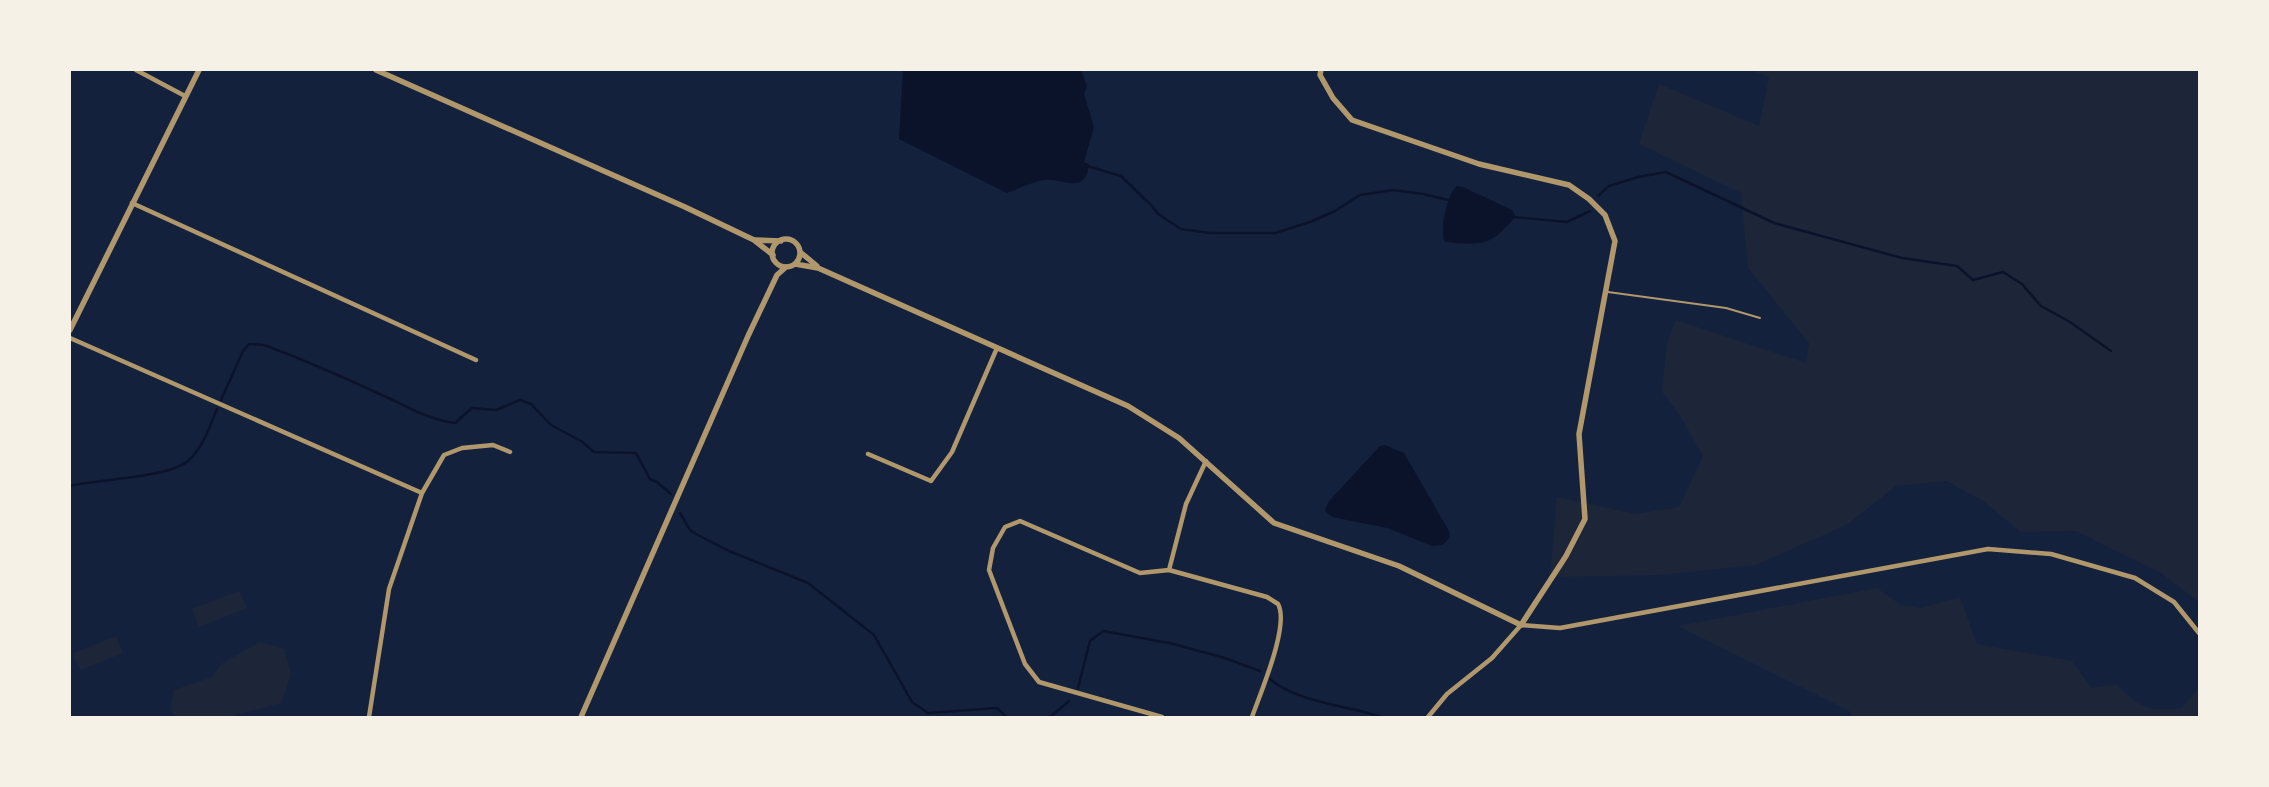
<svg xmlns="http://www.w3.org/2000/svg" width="2269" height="787" viewBox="0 0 2269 787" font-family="Quicksand,sans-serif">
<rect width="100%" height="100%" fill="#14213d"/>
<path fill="#1d2539" d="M1750,70h449v532l-38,-29 -85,-42 -55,1 -38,-31 -37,-20 -50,5 -48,38 -92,41 -96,10 -110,2 7,-80 78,17 44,-7 24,-51 -24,-42 -17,-22 5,-49 9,-23 130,43 3,-20 -61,-75 -7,-75 -102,-49 20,-60 100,42 10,-49z
M1877,588l24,17 20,3 39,-11 17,47 95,17 19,27 26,-4c22,24 31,28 64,24l18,-20v29h-346l-4,-6 -171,-85z
M239,591l8,17 -48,19 -7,-18z
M116,636l7,17 -42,17 -9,-16z
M260,642l24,7 7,26 -10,28 -53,14h-52l-6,-7 4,-20 38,-13 9,-13z"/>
<path fill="#0b132b" d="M903,70h178l6,16 -3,8 10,33 -10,35 5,2c-3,32 -27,14 -45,16 -12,2 -26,9 -37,13l-108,-54z
M1457,186l6,1 49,23 3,5c-2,6 -6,9 -10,13 -17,20 -36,16 -60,14 -6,-9 2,-49 12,-56z
M1385,445l19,8 45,78 1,6 -7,8 -11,1 -45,-18 -55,-11 -6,-5 -1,-3 4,-8 51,-55z"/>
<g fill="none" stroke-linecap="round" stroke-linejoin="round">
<path stroke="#0b132b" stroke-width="2.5" d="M1087,166l34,10 31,30 6,8 23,15 29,4h65l35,-11 25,-11 25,-16 33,-5 30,4 29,7
M1598,196l11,-10 29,-9 28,-5 108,51 128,35 55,8 16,14 30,-8 19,12 19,22 29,16 41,29
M1513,217l54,5 23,-11
M221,400l22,-49 6,-7 15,1c41,15 81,33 120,51 23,10 45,24 71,27l17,-15 24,2 24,-10 11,4 20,21 30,16 13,11 42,1 14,26 7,3 14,12
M70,486c28,-7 100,-8 119,-26 14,-13 21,-34 28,-51
M680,513l10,17 6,4 33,17 79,32 66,52 38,67 16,11 69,-5 9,9
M1270,679c24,22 79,27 111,38
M1078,688l12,-47 13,-10 66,12 53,14 38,14
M1050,717l19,-16"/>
<path stroke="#b1986c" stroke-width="2" d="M1608,292l118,16 34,10"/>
<path stroke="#b1986c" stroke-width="4.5" d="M136,70l49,26
M132,203l344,157
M70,338l352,155
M868,454l63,27 21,-29 45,-104
M1169,570l17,-66 20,-43
M369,717l20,-128 33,-96 22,-38 18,-7 31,-3 17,7
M1162,717l-123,-35 -14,-18 -36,-94 4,-22 12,-21 15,-6 120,52 29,-3 98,27 11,7c12,21 -18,90 -26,113
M1428,717l19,-23 45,-36 29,-33 39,3 428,-79 63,5 84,24 39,24 25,31"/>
<path stroke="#b1986c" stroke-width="5.5" d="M376,70l309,137 69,33 19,15
M772 253a14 14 0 1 1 28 0a14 14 0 1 1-28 0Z
M755,240l26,1
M800,252l17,14
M795,264l23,4 310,138 51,32 95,85 125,43 122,59 45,-69 19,-37 -6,-85 36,-193 -10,-26 -16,-16 -20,-14 -90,-21 -127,-44 -19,-22 -13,-23 1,-5
M70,330l129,-260
M581,717l167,-381 29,-61 9,-8"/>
</g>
<rect width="2269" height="787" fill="none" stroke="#f6f1e7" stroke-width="142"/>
</svg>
